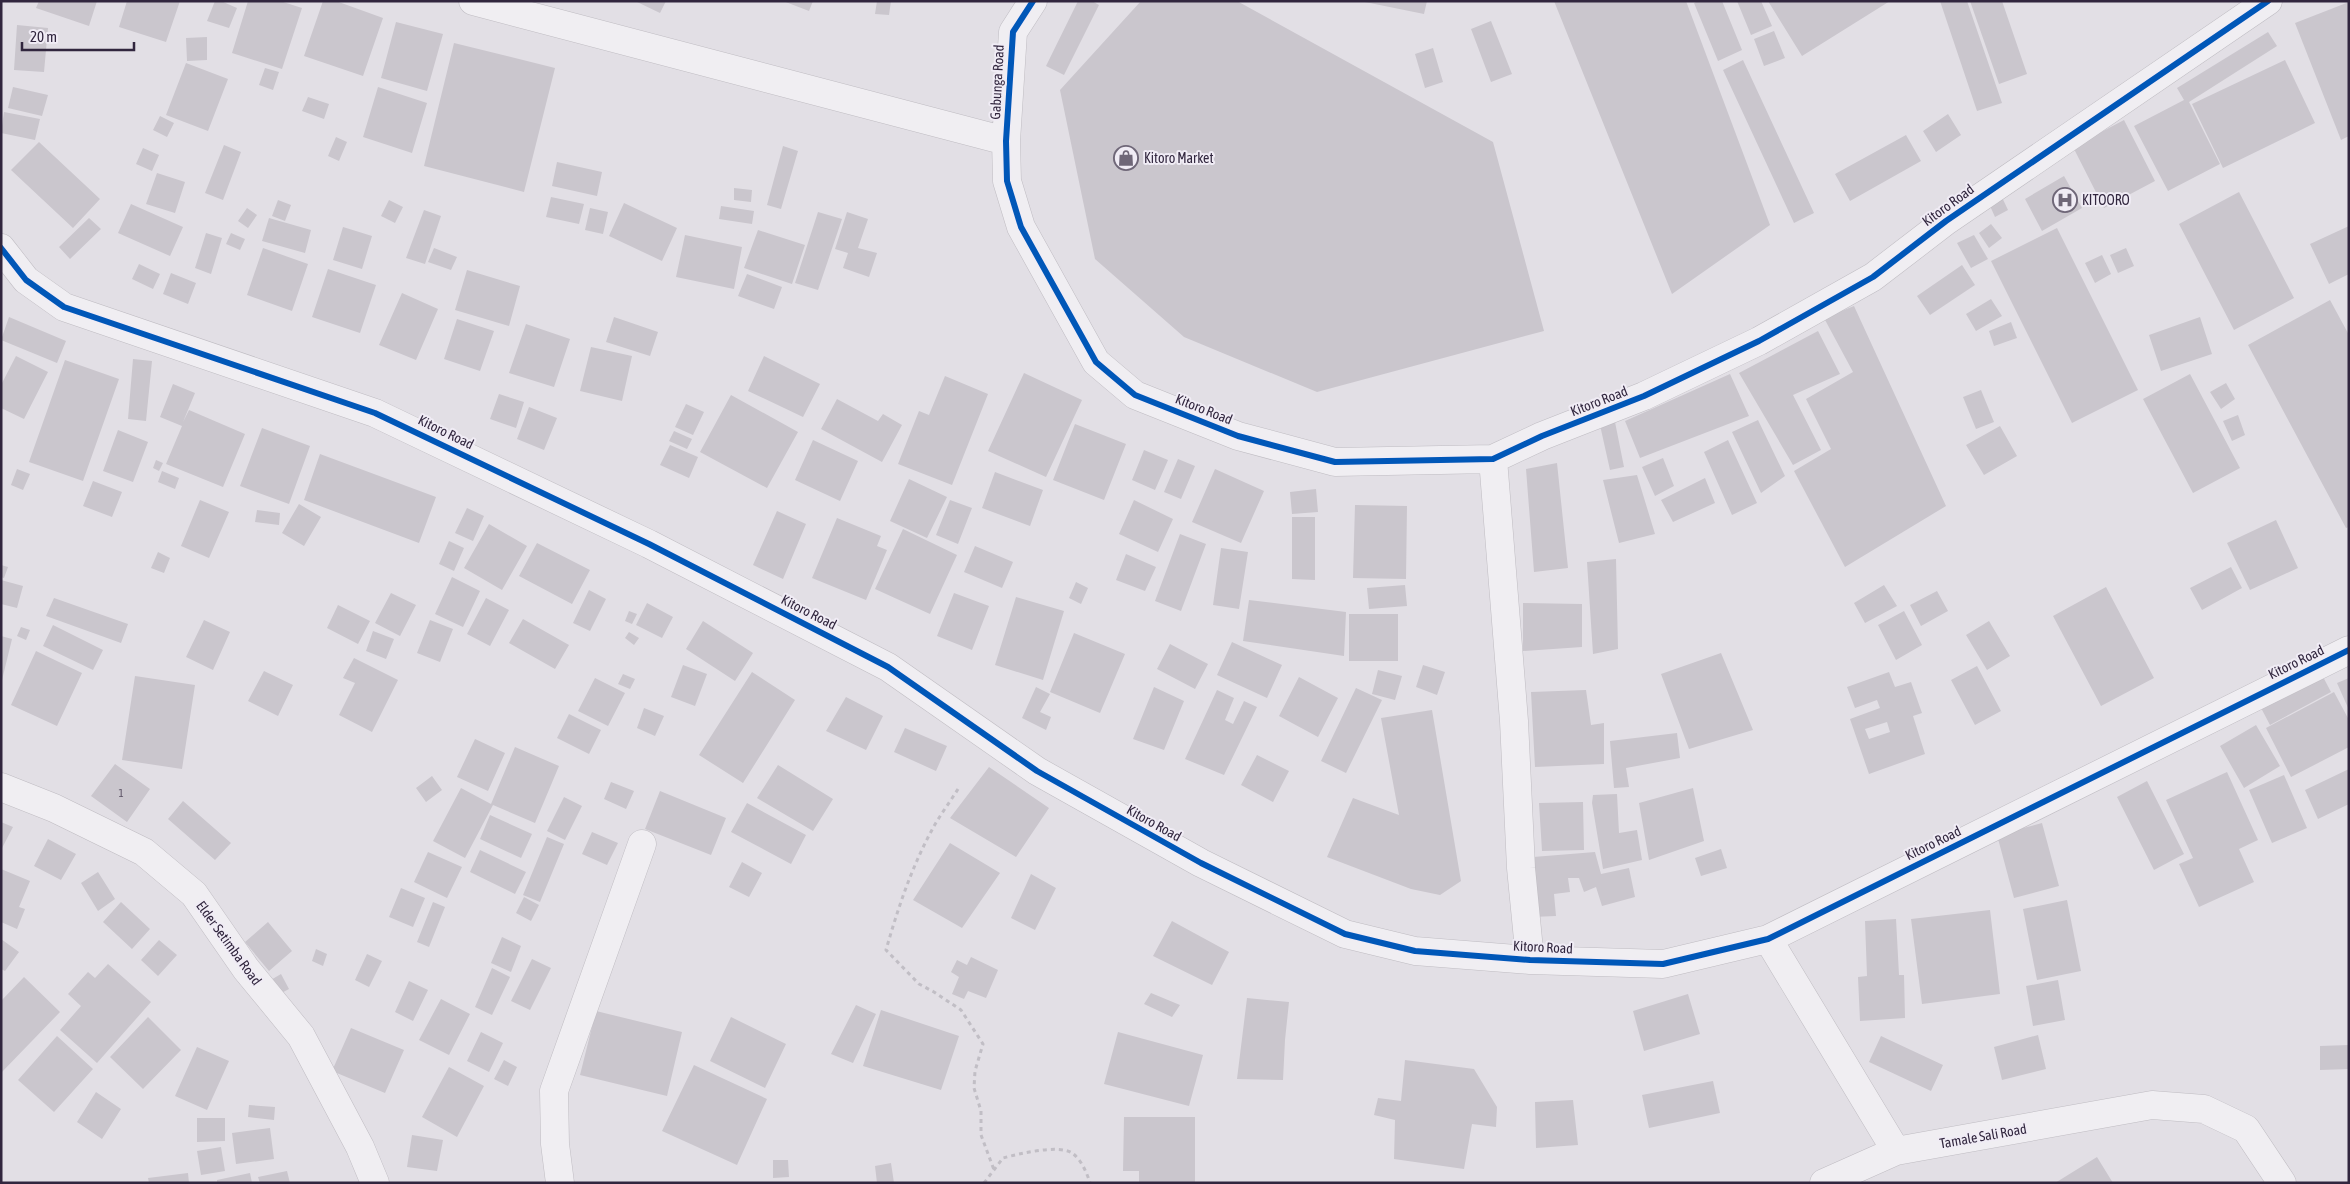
<svg xmlns="http://www.w3.org/2000/svg" width="2350" height="1184" viewBox="0 0 2350 1184" font-family="'Asap Condensed',sans-serif">
<rect width="100%" height="100%" fill="#e2dfe5"/>
<path fill="#cac6cd" fill-rule="evenodd" d="M39,1h58l-8,25 -53,-18z
M127,1h53l-14,41 -47,-15z
M215,1h6l16,7 -8,20 -22,-7z
M248,1h32l22,7 -20,61 -50,-16z
M323,1h13l47,17 -20,58 -59,-20z
M635,1h31l-6,12z
M783,1h30l-4,10z
M877,1h14l-2,14 -14,-1z
M1078,1h14l7,4 -35,70 -18,-9z
M1141,1h96l256,141 51,189 -227,61 -133,-55 -89,-78 -35,-169z
M1360,1h67l-3,13z
M1554,1h132l84,224 -98,69z
M1698,1h24l20,49 -24,11 -24,-58z
M1737,1h24l11,25 -21,9z
M1768,1h122l-88,55z
M1940,1h27l35,102 -25,8z
M1970,1h32l25,73 -28,10z
M2349,2v134l-8,4 -46,-117z
M1491,21l21,53 -21,8 -20,-53z
M396,22l47,12 -16,57 -46,-13z
M17,25l31,3 -4,44 -30,-2z
M1774,31l11,27 -21,8 -10,-27z
M2268,32l9,14 -88,56 31,62 -52,27 -34,-65 50,-26 -7,-12z
M207,37v23l-20,1 -1,-23z
M454,43l101,25 -31,124 -100,-26z
M1433,48l10,34 -18,6 -10,-34z
M1743,60l71,153 -20,10 -71,-153z
M2285,60l30,63 -92,45 -31,-64z
M186,63l42,16 -20,52 -42,-16z
M265,68l14,4 -6,18 -14,-5z
M13,87l35,8 -6,21 -34,-8z
M378,87l49,16 -15,50 -49,-16z
M308,97l21,7 -5,15 -22,-8z
M4,112l36,7 -5,21 -34,-7z
M1948,114l13,21 -25,17 -13,-21z
M160,116l14,7 -7,14 -14,-7z
M2124,120l31,61 -51,27 -31,-61z
M1906,135l15,26 -71,40 -15,-27z
M336,137l11,5 -8,19 -11,-5z
M39,142l61,57 -27,29 -62,-58z
M224,145l17,7 -18,48 -18,-7z
M783,146l15,5 -17,58 -14,-4z
M143,148l16,7 -7,16 -16,-7z
M557,162l45,10 -5,24 -45,-10z
M157,173l28,9 -10,31 -29,-9z
M2064,176l18,32 -40,23 -17,-32z
M734,188l18,2 -1,12 -17,-2z
M1999,191l9,19 -13,7 -9,-20z
M2239,192l55,106 -60,32 -55,-106z
M551,197l33,7 -5,20 -33,-7z
M278,200l13,5 -6,16 -13,-5z
M389,200l14,7 -8,16 -14,-7z
M624,203l53,25 -15,33 -53,-25z
M131,204l52,23 -13,29 -52,-23z
M721,206l33,5 -2,13 -33,-5z
M247,208l10,7 -9,13 -10,-7z
M590,208l18,4 -5,22 -18,-4z
M424,210l17,6 -16,48 -19,-6z
M818,212l24,7 -24,71 -23,-7z
M847,212l21,7 -10,29 19,5 -8,24 -26,-9 5,-15 -13,-4z
M89,218l12,11 -31,30 -11,-12z
M269,218l42,12 -6,23 -43,-12z
M1991,224l11,14 -13,10 -10,-15z
M2349,226v48l-20,10 -19,-40z
M343,227l29,9 -10,33 -29,-9z
M2057,228l81,162 -66,33 -81,-162z
M758,230l47,15 -13,39 -48,-16z
M206,233l16,5 -11,36 -16,-6z
M231,233l14,6 -5,11 -14,-6z
M685,235l57,12 -8,42 -58,-12z
M1974,235l14,24 -17,9 -14,-25z
M263,248l45,16 -16,47 -45,-16z
M434,248l23,9 -6,13 -23,-8z
M2126,248l8,18 -16,7 -8,-18z
M2102,255l9,19 -16,9 -10,-20z
M139,264l21,10 -7,15 -21,-10z
M1962,265l13,20 -45,30 -13,-19z
M328,269l48,16 -16,48 -48,-16z
M467,270l53,16 -11,40 -54,-16z
M171,273l25,10 -8,21 -25,-10z
M747,274l35,13 -8,22 -36,-13z
M402,293l36,16 -22,51 -37,-15z
M1991,299l11,17 -26,15 -10,-17z
M2330,300l19,35v192l-3,1 -98,-183z
M1854,306l92,200 -101,61 -51,-96 37,-22 -25,-50 47,-27 -29,-54z
M9,317l57,24 -9,22 -56,-23z
M614,317l44,15 -8,24 -44,-14z
M2200,317l12,37 -51,17 -12,-36z
M457,319l37,12 -14,40 -36,-12z
M2011,322l6,16 -23,8 -5,-15z
M526,324l44,15 -16,48 -45,-14z
M1818,331l22,43 -47,21 28,55 -28,15 -54,-92z
M591,347l41,9 -10,45 -42,-10z
M16,356l32,16 -24,47 -23,-11v-23z
M764,356l56,28 -17,33 -55,-26z
M133,359l19,2 -6,60 -18,-2z
M65,360l54,19 -36,102 -54,-19z
M1024,373l58,27 -36,77 -58,-26z
M1730,374l19,42 -109,42 -15,-37z
M2190,374l50,94 -47,25 -50,-94z
M945,376l43,18 -36,91 -54,-21 21,-53 10,4z
M2226,383l9,16 -14,10 -11,-17z
M173,384l22,9 -12,29 6,-12 56,24 -22,53 -57,-23 16,-38 -22,-9z
M1981,390l13,32 -18,7 -13,-32z
M499,394l25,8 -8,26 -26,-9z
M731,395l67,37 -31,56 -67,-36z
M837,399l41,22 5,-7 19,11 -20,37 -61,-33z
M686,404l18,8 -11,23 -18,-8z
M529,407l28,11 -13,32 -27,-11z
M2238,415l7,20 -13,6 -9,-20z
M1758,420l27,56 -24,17 -29,-61z
M1615,422l9,45 -14,3 -10,-45z
M1075,424l51,20 -22,56 -51,-20z
M2000,426l17,30 -33,19 -18,-30z
M262,428l48,18 -21,58 -49,-18z
M118,430l30,12 -15,40 -30,-11z
M674,431l18,8 -5,10 -18,-8z
M813,440l45,21 -18,40 -45,-21z
M1728,440l29,63 -25,12 -28,-63z
M670,445l28,12 -9,21 -29,-13z
M1144,450l24,10 -13,30 -23,-10z
M320,454l116,43 -17,46 -115,-43z
M1663,458l11,28 -19,10 -13,-29z
M1178,459l17,7 -14,33 -17,-7z
M156,460l7,3 -4,8 -6,-3z
M1557,463l11,105 -34,4 -8,-103z
M17,469l13,5 -7,16 -12,-5z
M1215,469l49,22 -23,52 -49,-21z
M162,471l17,7 -4,11 -17,-7z
M995,472l48,18 -13,36 -48,-18z
M1637,475l18,59 -36,9 -16,-63z
M1705,478l10,25 -42,19 -12,-22z
M909,479l38,18 -20,41 -37,-17z
M93,481l29,11 -10,25 -29,-11z
M1316,489l2,23 -26,2 -2,-22z
M200,500l29,12 -20,46 -28,-12z
M950,500l22,8 -14,36 -22,-9z
M1134,500l39,19 -15,33 -39,-18z
M299,504l22,13 -17,29 -22,-13z
M1355,505l52,1 -1,73 -53,-1z
M467,508l17,8 -11,25 -18,-8z
M257,510l23,3 -1,12 -24,-3z
M777,511l29,13 -23,55 -30,-14z
M1292,517h23v63l-23,-1z
M837,518l44,18 -4,10 10,4 -21,50 -54,-22z
M2276,520l22,48 -48,22 -23,-47z
M489,524l38,22 -25,44 -38,-22z
M903,529l54,26 -27,59 -55,-25z
M1180,534l26,10 -25,67 -26,-10z
M449,541l15,7 -10,23 -15,-7z
M537,543l53,27 -18,34 -53,-28z
M975,546l38,16 -11,26 -38,-16z
M1221,548l27,4 -9,57 -26,-4z
M158,552l12,6 -6,15 -13,-5z
M1126,554l30,13 -11,24 -29,-11z
M1616,559l2,90 -25,5 -6,-92z
M1,565l7,2 -4,11 -3,-1z
M2231,567l11,21 -40,22 -12,-22z
M452,577l28,14 -17,36 -28,-13z
M1,580l22,6 -6,22 -16,-4z
M1076,582l12,6 -7,16 -12,-6z
M1405,585l2,21 -38,3 -2,-21z
M1884,585l13,21 -32,17 -11,-20z
M2106,587l48,91 -53,28 -48,-90z
M589,590l17,9 -16,32 -17,-8z
M1937,591l11,20 -27,15 -11,-21z
M391,593l25,12 -16,31 -25,-13z
M954,593l35,13 -17,44 -35,-14z
M1016,597l48,14 -21,69 -48,-15z
M54,598l74,26 -7,19 -75,-27z
M486,598l23,12 -19,36 -23,-12z
M1249,600l97,12 -2,44 -101,-15z
M647,603l26,14 -11,21 -26,-13z
M1523,603l59,1v43l-59,4z
M338,605l32,16 -12,23 -31,-16z
M629,611l8,3 -5,10 -7,-3z
M1904,611l18,34 -26,15 -18,-35z
M1349,614h49v47h-49z
M523,619l46,26 -14,24 -46,-26z
M204,620l26,12 -17,38 -27,-13z
M430,620l23,9 -13,33 -23,-9z
M703,621l50,32 -18,28 -49,-32z
M1989,621l21,35 -23,14 -21,-35z
M53,625l50,25 -10,20 -50,-24z
M21,627l9,3 -4,10 -9,-4z
M373,631l21,8 -8,20 -20,-8z
M629,632l10,6 -5,7 -9,-7z
M1074,633l51,21 -25,59 -50,-21z
M1,636l11,3 -10,41h-1z
M1232,642l50,23 -15,33 -50,-23z
M1170,644l38,20 -13,25 -38,-20z
M36,651l46,22 -25,53 -46,-21z
M1721,653l32,77 -64,19 -28,-75z
M354,658l44,22 -26,52 -33,-17 16,-32 -12,-5z
M683,665l24,9 -12,32 -24,-9z
M1423,665l22,7 -8,23 -21,-8z
M1977,666l24,45 -26,14 -24,-45z
M1378,670l24,6 -7,24 -23,-6z
M264,671l29,14 -15,31 -30,-15z
M752,672l43,28 -52,83 -44,-28z
M1889,672l6,15 16,-5 11,31 -9,3 12,38 -56,20 -19,-55 30,-11 -3,-8 -22,8 -8,-21zM1887,722l3,10 -21,7 -4,-10z
M2321,673l10,19 -61,33 -10,-19z
M623,674l12,5 -5,10 -12,-5z
M135,676l60,9 -13,84 -60,-9z
M1299,677l39,21 -20,39 -39,-21z
M595,678l30,15 -17,33 -30,-15z
M2349,678v32l-12,-27z
M1036,687l14,7 -10,18 11,5 -5,13 -24,-12z
M1154,687l30,14 -20,49 -31,-11z
M1356,688l26,12 -36,73 -25,-12z
M1217,690l17,8 -9,22 8,4 11,-23 13,6 -33,68 -39,-16z
M1586,690l5,35 13,-2v41l-69,3 -4,-75z
M2334,692l15,28v27l-58,30 -25,-49z
M846,697l37,19 -17,34 -40,-19z
M644,708l20,8 -9,20 -18,-8z
M1432,710l29,171 -21,14 -29,-6 -84,-32 26,-59 46,17 -18,-97z
M569,714l32,16 -12,24 -32,-16z
M2256,725l24,41 -36,22 -24,-42z
M905,728l42,18 -11,25 -42,-19z
M1677,733l3,25 -54,10 3,19 -15,1 -4,-47z
M475,739l30,14 -17,38 -31,-14z
M515,747l44,19 -24,57 -42,-18 -28,53 -32,-17 28,-53 30,16z
M1257,755l32,16 -16,31 -32,-17z
M115,764l35,25 -23,33 -36,-26z
M778,765l55,34 -20,32 -56,-33z
M989,767l60,41 -33,49 -66,-39z
M2349,769v35l-31,15 -13,-29z
M2227,772l31,68 -19,9 15,33 -55,25 -20,-43 14,-6 -27,-58z
M2284,775l23,53 -35,15 -23,-53z
M432,776l10,14 -16,12 -10,-14z
M2147,781l37,73 -30,16 -37,-73z
M611,782l23,9 -8,18 -22,-10z
M1693,788l11,53 -55,19 -10,-57z
M660,791l66,27 -15,37 -66,-26z
M1617,794l2,39 18,-3 5,30 -39,9 -11,-66 1,-8z
M564,797l18,9 -17,34 -18,-9z
M183,801l48,42 -16,17 -47,-41z
M1583,802l1,48 -42,1 -3,-48z
M747,803l59,32 -15,29 -60,-32z
M490,815l42,19 -11,24 -41,-19z
M1,822l12,5 -12,23z
M2042,823l17,63 -45,12 -17,-63z
M592,832l26,11 -11,22 -25,-11z
M547,837l17,7 -24,58 -17,-7z
M48,839l28,15 -15,26 -27,-14z
M950,843l50,30 -38,55 -49,-28z
M1721,849l6,19 -26,8 -6,-18z
M480,850l46,22 -11,22 -45,-22z
M428,852l34,15 -15,31 -33,-16z
M1595,852l6,22 28,-6 6,29 -33,9 -6,-19 -12,5 -5,-14h-11l2,14 -16,2 2,22 -24,1 -10,-59z
M742,862l20,11 -13,24 -20,-10z
M1,869l29,12 -11,26 6,2 -8,20 -16,-7z
M98,872l17,27 -17,12 -17,-28z
M1031,874l25,14 -21,42 -24,-12z
M401,888l24,10 -12,29 -24,-10z
M524,897l15,8 -8,16 -15,-8z
M2067,900l14,71 -44,9 -14,-71z
M121,902l29,27 -18,20 -29,-27z
M433,902l12,5 -16,40 -12,-5z
M1990,910l10,84 -78,10 -11,-85z
M1896,919l3,56h5l1,43 -45,3 -2,-44 9,-1 -2,-55z
M1172,921l57,31 -17,33 -59,-29z
M268,922l24,29 -23,20 -24,-29z
M502,937l19,9 -10,26 -20,-9z
M1,939l18,13 -14,19 -4,-2z
M159,940l18,15 -19,21 -17,-16z
M316,949l11,5 -4,12 -11,-5z
M367,954l15,7 -13,26 -14,-7z
M971,957l27,13 -12,28 -18,-7 -4,8 -12,-5 7,-17 -8,-5 6,-12 10,5z
M532,959l19,9 -21,42 -19,-9z
M108,964l43,38 -54,61 -37,-33 21,-24 -13,-12 20,-22 7,6z
M492,968l18,9 -18,38 -17,-8z
M281,974l8,15 -17,9 -8,-14z
M24,977l36,35 -59,61v-72z
M2058,980l7,40 -32,6 -7,-40z
M409,981l19,9 -15,31 -18,-9z
M1151,993l29,12 -8,12 -28,-13z
M1688,994l12,40 -56,17 -11,-40z
M1247,998l42,4 -4,38 -2,40 -46,-1z
M441,999l29,15 -21,41 -30,-15z
M856,1005l20,9 -23,49 -22,-9z
M881,1010l78,26 -18,54 -78,-24z
M596,1011l86,21 -15,64 -87,-21z
M148,1017l33,33 -38,39 -33,-32z
M731,1017l55,27 -21,44 -55,-27z
M351,1028l53,22 -19,43 -53,-22z
M481,1032l22,11 -14,29 -22,-11z
M1118,1032l85,23 -14,51 -85,-22z
M2038,1035l8,34 -44,11 -8,-33z
M57,1036l36,33 -39,43 -36,-32z
M1881,1036l62,29 -12,26 -62,-29z
M2349,1045v24l-29,1v-24z
M197,1047l32,14 -22,49 -32,-14z
M504,1060l13,7 -9,19 -14,-7z
M1405,1060l69,9 23,38 -1,20 -24,-3 -8,45 -70,-10 1,-39 -21,-5 4,-17 23,3z
M694,1065l73,34 -30,66 -75,-34z
M449,1067l35,19 -27,51 -35,-20z
M1713,1081l7,32 -71,15 -7,-33z
M96,1092l25,17 -19,30 -25,-17z
M1573,1100l5,45 -42,3 -1,-46z
M249,1105l26,2 -1,13 -26,-3z
M1124,1117h71v66h-56v-12h-16z
M197,1118h28v23l-28,1z
M270,1128l4,31 -38,5 -4,-31z
M412,1135l31,5 -6,31 -30,-4z
M221,1147l4,24 -24,4 -4,-24z
M2097,1157l16,26h-58z
M773,1160h15l1,17 -16,1z
M891,1163l3,20h-17l-2,-17z
M287,1171l3,12h-30l-2,-6z
M188,1173l1,10h-40l-1,-5z
M250,1173l2,10h-35v-3z"/>
<g fill="none" stroke-linecap="round" stroke-linejoin="round">
<defs>
<path id="street" d="M473,1l533,140
M1033,1l-20,31 -7,109 1,40 14,46 75,135 39,33 103,41 97,26 158,-3 49,-23 102,-40 115,-55 114,-64 73,-56 322,-220
M1,248l25,32 38,27 311,106 274,131 239,123 149,104 164,92 144,71 70,17 115,9 133,4 105,-25 581,-289
M1493,459l21,262 7,147 9,92
M1,787l53,21 90,44 50,42 52,75 55,67 59,111 15,36
M1768,939l128,212
M560,1183l-5,-39 -1,-53 88,-247
M1824,1183l72,-32 256,-46 52,4 42,20 36,54"/>
</defs>
<use href="#street" stroke="#bfbcc2" stroke-width="29"/>
<path stroke="#c1bec5" stroke-width="3" stroke-dasharray="4 4" stroke-linecap="butt" d="M958,789c-8,13 -18,26 -25,39 -21,38 -35,80 -47,122l33,34 15,8 27,18 22,34 -8,27 -1,17 7,23v24l13,35
M984,1183l19,-25c15,-4 56,-14 69,-5 9,6 15,20 18,30"/>
<use href="#street" stroke="#f0eef2" stroke-width="28"/>
<defs>
<path id="cycleway" d="M1033,1l-20,31 -7,109 1,40 14,46 75,135 39,33 103,41 97,26 158,-3 49,-23 102,-40 115,-55 114,-64 73,-56 322,-220
M1,248l25,32 38,27 311,106 274,131 239,123 149,104 164,92 144,71 70,17 115,9 133,4 105,-25 581,-289"/>
</defs>
<use href="#cycleway" stroke="#f0ecf5" stroke-width="9"/>
<use href="#cycleway" stroke="#0057b8" stroke-width="6"/>
</g>
<defs>
<symbol id="shop-ring" viewBox="-11 -11 22 22"><circle r="9.5" fill="#f0ecf5" stroke="#6f6778" stroke-width="1.5"/><path d="M-5-2.5h2.3a2.7 3.5 0 0 1 5.4 0H5L5.5 6h-11ZM-1.5-2.5h3a1.5 2.3 0 0 0-3 0Z" fill="#6f6778"/></symbol>
<symbol id="hospital-ring" viewBox="-11 -11 22 22"><circle r="9.5" fill="#f0ecf5" stroke="#6f6778" stroke-width="1.5"/><path d="M-5-5h3v3.5h4V-5h3V5h-3V1.5h-4V5h-3Z" fill="#6f6778"/></symbol>
</defs>
<g fill-rule="evenodd">
<use href="#shop-ring" x="1112" y="144" width="28" height="28"/>
<use href="#hospital-ring" x="2051" y="186" width="28" height="28"/>
</g>
<g text-anchor="middle" stroke-width="4" stroke-linejoin="round" paint-order="stroke">
<g font-size="11" fill="#595063">
<text x="121" y="797">1</text>
</g>
<g font-size="14" fill="#31263e" stroke="#f0ecf5">
<text transform="translate(997 82) rotate(-87)" y="5">Gabunga Road</text>
<text transform="translate(1948 205) rotate(-36)" y="5">Kitoro Road</text>
<text transform="translate(1599 401) rotate(-21)" y="5">Kitoro Road</text>
<text transform="translate(1204 409) rotate(22)" y="5">Kitoro Road</text>
<text transform="translate(446 432) rotate(26)" y="5">Kitoro Road</text>
<text transform="translate(809 612) rotate(27)" y="5">Kitoro Road</text>
<text transform="translate(2296 662) rotate(-26)" y="5">Kitoro Road</text>
<text transform="translate(1154 823) rotate(29)" y="5">Kitoro Road</text>
<text transform="translate(1933 843) rotate(-26)" y="5">Kitoro Road</text>
<text transform="translate(229 943) rotate(54)" y="5">Elder Setimba Road</text>
<text transform="translate(1543 947) rotate(3)" y="5">Kitoro Road</text>
<text transform="translate(1983 1136) rotate(-10)" y="5">Tamale Sali Road</text>
</g>
<g font-size="14" fill="#31263e" stroke="#f0ecf5" text-anchor="start">
<text x="1144" y="163">Kitoro Market</text>
<text x="2082" y="205">KITOORO</text>
</g>
</g>
<rect width="2350" height="1184" fill="none" stroke="#31263e" stroke-width="5"/>
<path d="M22 42v8h112v-8" fill="none" stroke="#31263e" stroke-width="2.5"/>
<text x="30" y="42" font-size="15" fill="#31263e" stroke="#f0ecf5" stroke-width="4" paint-order="stroke">20 m</text>
</svg>
